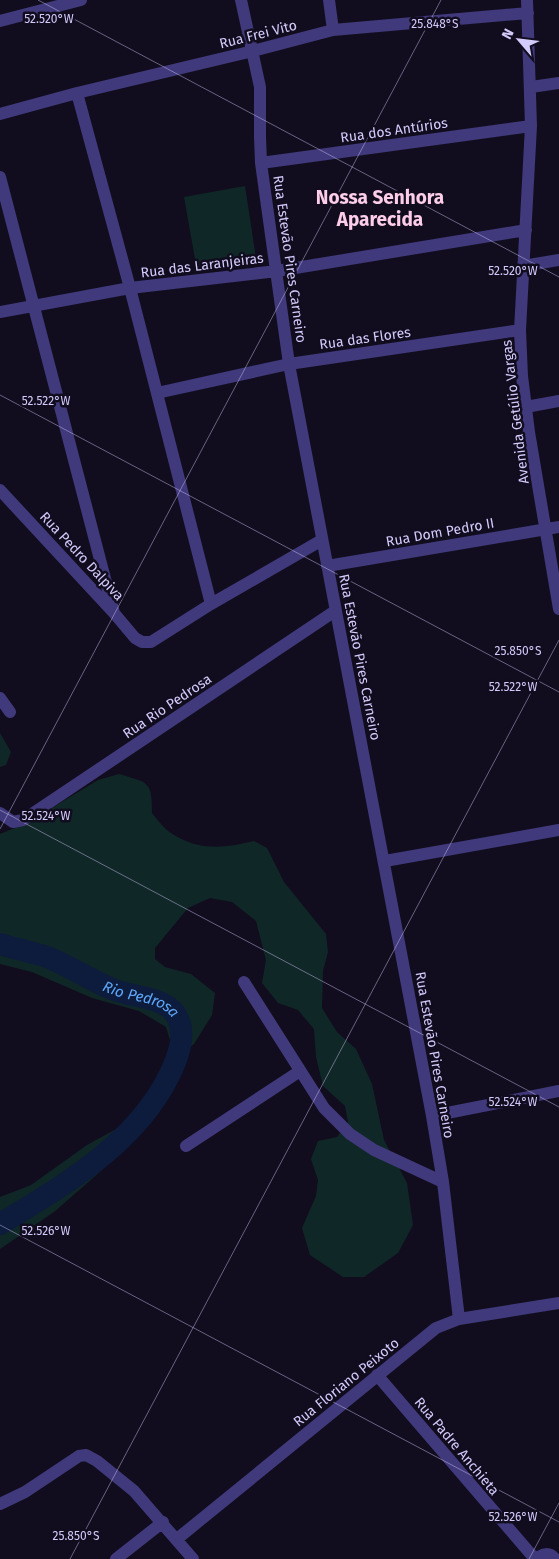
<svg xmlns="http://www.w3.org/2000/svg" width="559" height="1559" viewBox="0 0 559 1559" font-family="'Fira Sans',sans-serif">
<rect width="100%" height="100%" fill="#110d1e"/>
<path fill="#102727" d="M245,186l11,72 -2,4 -57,8 -13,-73z
M0,733l11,19 -5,13 -6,2z
M119,774c30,9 33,7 33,39 5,6 10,13 16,18 28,20 54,18 86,10l13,7 17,34 42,52 2,18 -5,19 -1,37 15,24 19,17 16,35 12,56 23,43 6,42 -15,28 -34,24h-21l-33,-22 -8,-27 14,-32 2,-16 -7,-21 7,-18 19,-4 11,-15 -3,-16 -22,-20 -7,-29 -2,-28 -16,-19 -20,-7 -16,-20 4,-23 -10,-39 -24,-19 -22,-4 -22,10 -33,40v11l10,8 26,7 24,19 -3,22 -18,29 -11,8 -11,-5 -6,-20 -27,-16 -47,-13 -60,-26 -32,-8v-130l27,-11 71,-43z
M118,1128l9,1 -2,13 -24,29 -47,41 -54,37v-52l31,-12 56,-40z"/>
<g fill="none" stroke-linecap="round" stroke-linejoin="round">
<path stroke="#0d1b3d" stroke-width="22" id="s1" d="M0,944c16,5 32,8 47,13 23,9 43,23 65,32 18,8 45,7 60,21 13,14 10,34 4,50 -30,78 -108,123 -176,164"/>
<path stroke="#40397b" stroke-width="12" d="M241,0l19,87v50l1,26 28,201 143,752 11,66 16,137
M329,0l4,30
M527,0l4,126 -11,204 2,46 7,56 30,177
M0,21l81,-21
M531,87l28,-4
M77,93l53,195 81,316
M0,114l77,-21 176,-42 80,-21 195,-17
M261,163l270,-37
M0,177l114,436
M523,266l36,-6
M0,312l130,-24 147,-17 249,-41
M157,393l132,-29 231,-34
M526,407l33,-6
M0,490l114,123 21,25 7,4h9l60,-38 111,-64
M327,566l232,-39
M0,698l10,14
M0,813l13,9 10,-2 312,-209
M385,861l174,-31
M244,982l80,126 26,26 24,16 69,32
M432,1116l127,-25
M186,1146l114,-75
M377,1375l158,184
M0,1504l25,-12 54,-36 7,-1 11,6 37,30 59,68
M177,1539l259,-211 23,-9 100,-16
M116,1559l47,-37
M537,1559c5,-6 13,-7 18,0"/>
</g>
<path fill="none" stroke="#d4cbfd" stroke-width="1" stroke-opacity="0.45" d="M38,0l521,277M0,395l559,297M0,810l559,297M0,829l441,-829M0,1225l559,297M70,1559l489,-919M529,1559l30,-56"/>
<g text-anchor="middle" stroke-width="5" stroke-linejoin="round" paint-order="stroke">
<g font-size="14" fill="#d4cbfd" stroke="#110d1e">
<text transform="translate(258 34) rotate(-14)" y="5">Rua Frei Vito</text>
<text transform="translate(394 130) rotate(-8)" y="5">Rua dos Antúrios</text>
<text transform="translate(290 259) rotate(82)" y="5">Rua Estevão Pires Carneiro</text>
<text transform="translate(202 265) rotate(-7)" y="5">Rua das Laranjeiras</text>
<text transform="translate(365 338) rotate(-8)" y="5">Rua das Flores</text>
<text transform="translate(515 412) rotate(-97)" y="5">Avenida Getúlio Vargas</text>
<text transform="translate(440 532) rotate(-10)" y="5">Rua Dom Pedro II</text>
<text transform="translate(82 556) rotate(47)" y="5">Rua Pedro Dalpiva</text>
<text transform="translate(360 657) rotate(79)" y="5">Rua Estevão Pires Carneiro</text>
<text transform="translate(167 706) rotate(-34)" y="5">Rua Rio Pedrosa</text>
<text transform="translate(435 1055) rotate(80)" y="5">Rua Estevão Pires Carneiro</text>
<text transform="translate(346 1382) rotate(-39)" y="5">Rua Floriano Peixoto</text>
<text transform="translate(457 1446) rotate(50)" y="5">Rua Padre Anchieta</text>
</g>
<g font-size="15" font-style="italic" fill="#5ea7f8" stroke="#110d1e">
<text dy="5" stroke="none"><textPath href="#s1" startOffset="152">Rio Pedrosa</textPath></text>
</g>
<g font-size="19" font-weight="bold" fill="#fdcde9" stroke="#110d1e">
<text x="380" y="204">Nossa Senhora<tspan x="380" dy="22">Aparecida</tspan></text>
</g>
</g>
<g font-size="12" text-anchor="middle" fill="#d4cbfd" stroke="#110d1e" stroke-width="5" stroke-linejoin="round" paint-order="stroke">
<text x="49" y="23">52.520°W</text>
<text x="435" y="28">25.848°S</text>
<text x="513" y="275">52.520°W</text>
<text x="46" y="405">52.522°W</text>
<text x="518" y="655">25.850°S</text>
<text x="513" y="691">52.522°W</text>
<text x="46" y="820">52.524°W</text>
<text x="513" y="1106">52.524°W</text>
<text x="46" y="1235">52.526°W</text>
<text x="513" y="1521">52.526°W</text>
<text x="76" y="1540">25.850°S</text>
</g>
<g transform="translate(519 40) rotate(298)" stroke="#110d1e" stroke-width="4" paint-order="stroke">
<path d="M0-4L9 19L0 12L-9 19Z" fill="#d4cbfd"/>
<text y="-8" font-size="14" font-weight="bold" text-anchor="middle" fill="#d4cbfd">N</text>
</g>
</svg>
